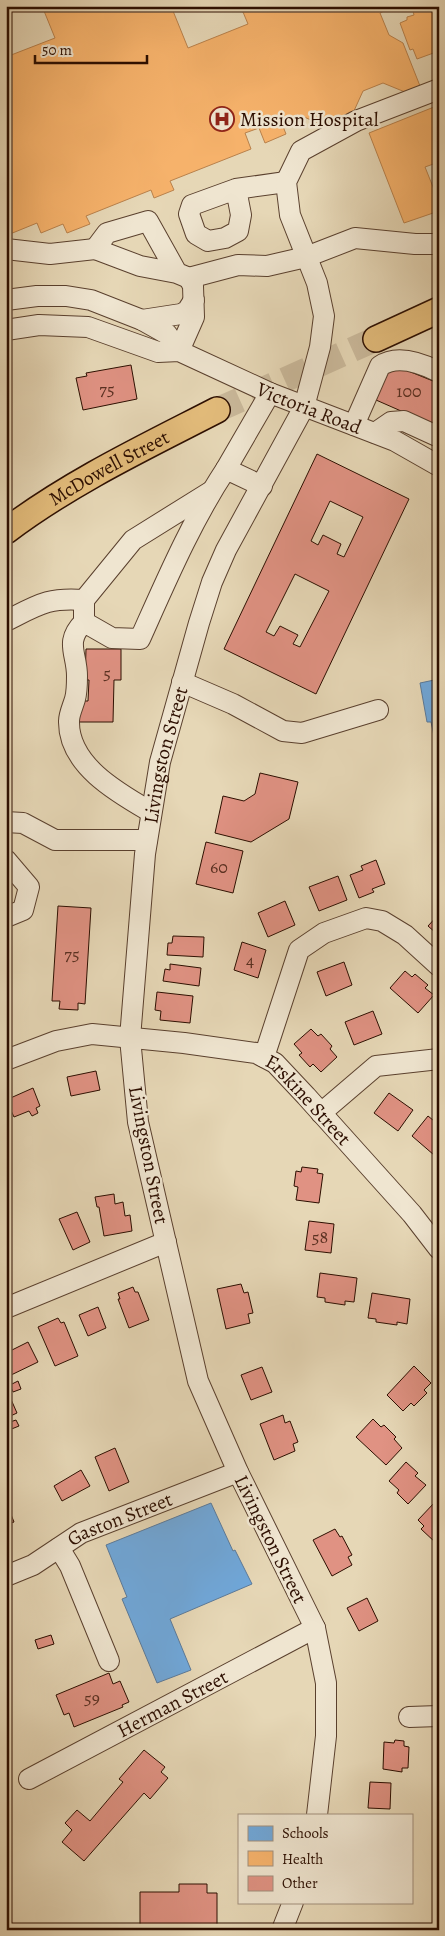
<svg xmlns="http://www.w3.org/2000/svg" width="445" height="1936" viewBox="0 0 445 1936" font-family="Alegreya,serif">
<rect width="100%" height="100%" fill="#e6d7b6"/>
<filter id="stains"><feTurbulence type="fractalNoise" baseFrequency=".004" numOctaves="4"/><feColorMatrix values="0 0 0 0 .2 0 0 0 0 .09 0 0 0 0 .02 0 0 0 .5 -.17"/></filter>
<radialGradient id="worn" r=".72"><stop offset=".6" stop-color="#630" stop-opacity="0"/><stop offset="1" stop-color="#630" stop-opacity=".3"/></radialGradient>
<path fill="#6fa8dc" stroke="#5b7a9a" d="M439,679v56l-5,1 -3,-14h-4l-7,-39z
M211,1503l22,48 2,-1 17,34 -82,35 21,51 -34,13 -35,-84 5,-2 -21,-52z"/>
<path fill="#f6b26b" stroke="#b9814b" d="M42,6h82l1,3 7,-3h39l17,42 60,-24 -5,-12 -12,-6h163l-14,7 9,22 14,8 17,43 -15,6 -22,-9 -20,8 -10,22 -31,12 -20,-9 -20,8 4,10 -21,9 -6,-15 -14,5 6,16 -81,32 4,9 -20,8 -3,-8 -65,26 4,8 -23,9 -4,-9 -22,9 -4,-10 -27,11 -4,-10v-167l49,-19z
M419,6h20v45l-22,8 -4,-10 -3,1 -10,-27 7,-3v-3l7,-2 -1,-4 7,-2z
M439,105v57l-14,5 14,35v9l-35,12 -35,-90z"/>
<path fill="#e09283" stroke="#2c0e00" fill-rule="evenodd" d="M391,364l42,17 6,-13v66l-22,-16 -41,-18z
M131,365l6,34 -54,11 -7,-32 11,-2 -1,-3z
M317,454l92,45 -93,195 -92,-45zM330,501l33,16 -19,40 -7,-3 4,-10 -18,-9 -5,10 -7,-4zM295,574l34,17 -29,56 -7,-3 5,-9 -18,-9 -6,10 -8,-4z
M86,649h35v31h-7l-1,42h-36v-21h11l1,-21h-4z
M260,773l38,9 -9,37 -38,23 -36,-9 8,-37 21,5 11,-7z
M206,842l37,9 -10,42 -37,-9z
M376,860l9,24 -13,5 2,3 -15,6 -9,-23 13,-5 -2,-4z
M338,876l9,24 -28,11 -10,-24z
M285,901l10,24 -27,12 -10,-24z
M58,906l33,2 -6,96 -7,-1v7l-19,-1 1,-8h-8z
M439,914v28l-6,-6 3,-3 -8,-7z
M173,936l31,1 -1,20 -36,-2 1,-12h4z
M242,942l24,8 -8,28 -24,-8z
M344,962l8,23 -26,11 -9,-24z
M170,964l31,4 -2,18 -36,-5 2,-12 5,1z
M405,971l7,6 3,-3 13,11 -3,3 9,7 -16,18 -28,-25z
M157,992l36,4 -3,27 -30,-3 1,-9 -6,-1z
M373,1011l9,23 -28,11 -9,-23z
M311,1029l7,7 3,-2 11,12 -2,3 7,8 -16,15 -8,-8 -3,3 -11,-12 3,-2 -8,-9z
M96,1071l4,19 -29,6 -4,-19z
M33,1088l7,18 -4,2 2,5 -6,3 -3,-5 -15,6 -8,-17z
M389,1093l24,17 -15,21 -24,-18z
M428,1116l11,9v25l-5,5 -22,-19z
M302,1167l16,2 -1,4 6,1 -4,29 -23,-3 2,-13 -4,-1 2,-15 5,1z
M114,1194l1,10 8,-2 2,14 5,-1 2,16 -28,5 -5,-29h-2l-2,-10z
M77,1212l13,30 -17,8 -14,-31z
M309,1221l25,3 -3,29 -26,-3z
M320,1273l37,5 -3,24 -9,-1v4l-20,-3v-4l-8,-1z
M241,1284l3,9 4,-1 5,21 -5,1 2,9 -24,6 -9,-40z
M133,1287l2,5h3l11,28 -20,8 -11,-29h2l-2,-6z
M372,1293l38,6 -3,25 -10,-2v3l-21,-3v-3l-8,-1z
M98,1307l8,21 -18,8 -9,-21z
M58,1318l3,5 3,-1 14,34 -23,10 -17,-39z
M28,1342l10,20 -29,14 -3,-6v-17z
M414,1366l17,17 -7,7 3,3 -13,13 -3,-3 -8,8 -16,-16z
M262,1367l10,25 -21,8 -10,-25z
M18,1381l3,8 -8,3 -3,-7z
M6,1388l11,25 -11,5z
M283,1415l2,8 5,-2 8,21 -5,2 2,7 -21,9 -14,-36z
M373,1419l8,8 3,-2 12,12 -2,2 8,9 -16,17 -30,-28z
M16,1420l3,6 -10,4 -2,-7z
M115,1448l14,34 -20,9 -14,-34z
M406,1462l12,11 -3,3 11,9 -18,19 -11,-11 2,-3 -10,-9z
M81,1470l9,16 -28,15 -8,-15z
M6,1502l8,20 -8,3z
M435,1502l4,4v34l-3,3 -15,-14 3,-3 -6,-6z
M335,1529l5,8 2,-1 10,19 -4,2 4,8 -20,11 -19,-36z
M367,1598l11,23 -19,10 -12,-23z
M51,1635l3,9 -16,5 -3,-9z
M109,1673l4,11 7,-3 9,21 -7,3 1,2 -49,20 -5,-14 -5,2 -8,-20z
M395,1740l9,1v5l5,1 -1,21h-6v4l-19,-3 1,-27 10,1z
M144,1750l21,17 -4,5 7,6 -18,21 -6,-6 -60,68 -22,-19 10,-12 -7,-7 12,-13 13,11 33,-39 -4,-3z
M370,1782l21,1 -1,26 -22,-1z
M439,1853v30h-3l-1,-29z
M179,1884h28v9h10v37h-77v-38h39z"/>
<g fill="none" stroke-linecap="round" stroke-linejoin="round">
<path stroke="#cab99b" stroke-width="25" stroke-dasharray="25 12" stroke-linecap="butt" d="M217,410l159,-71"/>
<defs>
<g id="minor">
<path d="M236,189l5,26 -3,16 -13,7 -17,3 -12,-7 -7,-20 3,-9 44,-16 50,-7"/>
<path d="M6,249l44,5 45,-5"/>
<path d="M177,273l-37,-7 -45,-17 12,-16 41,-12 29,52 12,5"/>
<path d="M6,300l31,-4h29l25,4 51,20 25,14 12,17"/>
<path d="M142,320l39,-6 6,-3 7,-11"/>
<path id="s1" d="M6,330l33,-5 49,2 70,25 21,-1 91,42 125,48 44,25"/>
<path d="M179,351l15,-34 -1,-31 -4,-8 49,-13 29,1 39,-9 49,-19 60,6h24"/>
<path d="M354,425l26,-59c17,-12 41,-3 57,5"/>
<path d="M375,433l16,-11 13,-1 35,16"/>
<path d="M226,469l44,-76"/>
<path d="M6,621c32,-16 42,-24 78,-21"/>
<path d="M84,622v-22l49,-60 77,-48"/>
<path d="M182,682l51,22 50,27 19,2 76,-23"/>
<path d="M151,812c-33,-19 -83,-47 -82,-91 0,-7 4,-15 6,-22 2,-7 2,-16 2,-23 0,-23 -13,-34 7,-54l28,16 28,1c26,-58 51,-117 86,-170l36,17"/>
<path d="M6,822l17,1 32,17h92"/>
<path d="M6,860l23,27 -6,23 -17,7"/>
<path d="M264,1057l35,-107 25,-17 42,-15 16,3 23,14 34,31"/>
<path id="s2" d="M6,1060l50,-19 36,-7 92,9 72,10 19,10 31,33 106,118 27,35"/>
<path d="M321,1113l55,-47 63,-7"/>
<path d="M6,1308l160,-66"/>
<path d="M59,1548l11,18 39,95"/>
<path id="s3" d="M6,1576l27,-11 48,-32 157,-61"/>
<path d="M409,1717l30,-1"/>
<path id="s4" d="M29,1779l286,-151"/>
<path id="s5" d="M317,1815l9,-79v-53l-11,-55 -77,-156 -40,-91 -60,-259 -8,-84 15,-184 15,-92 39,-139 13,-41 14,-32 78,-143 16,-60 4,-31 -7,-33 -27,-68 -4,-33 15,-31 55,-30 83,-32"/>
<path d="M282,1930l11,-28"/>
</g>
<g id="major">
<path d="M376,339l63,-29"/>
<path id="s6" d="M6,531c65,-49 139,-84 211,-121"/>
</g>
</defs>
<use href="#minor" stroke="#5a402e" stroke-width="22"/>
<use href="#major" stroke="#2c0e00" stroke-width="28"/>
<use href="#minor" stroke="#efe5d0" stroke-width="20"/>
<use href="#major" stroke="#e3bc7b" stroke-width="25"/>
</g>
<defs>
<symbol id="hospital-ring" viewBox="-11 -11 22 22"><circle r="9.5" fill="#efe5d0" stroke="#8f2418" stroke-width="1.5"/><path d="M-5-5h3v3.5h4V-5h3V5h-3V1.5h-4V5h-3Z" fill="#8f2418"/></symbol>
</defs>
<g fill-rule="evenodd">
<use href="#hospital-ring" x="208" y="105" width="28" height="28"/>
</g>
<g text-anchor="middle" stroke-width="5" stroke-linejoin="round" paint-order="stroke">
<g font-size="18" fill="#592f21">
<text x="107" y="395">75</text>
<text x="409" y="397">100</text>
<text x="107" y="679">5</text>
<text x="219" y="873">60</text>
<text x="72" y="960">75</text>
<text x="250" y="966">4</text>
<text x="320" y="1243">58</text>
<text x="92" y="1704">59</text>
</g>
<g font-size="20" fill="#2c0e00" stroke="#efe5d0" text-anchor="start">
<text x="240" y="126">Mission Hospital</text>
</g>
<g font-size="20" fill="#2c0e00" stroke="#efe5d0">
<text dy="7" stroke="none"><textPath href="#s1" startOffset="320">Victoria Road</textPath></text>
<text dy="7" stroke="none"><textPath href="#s6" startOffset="121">McDowell Street</textPath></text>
<text dy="7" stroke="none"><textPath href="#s5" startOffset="1098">Livingston Street</textPath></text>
<text dy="7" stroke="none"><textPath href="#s2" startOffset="326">Erskine Street</textPath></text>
<text transform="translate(149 1155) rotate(79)" y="7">Livingston Street</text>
<text dy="7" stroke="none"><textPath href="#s3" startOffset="128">Gaston Street</textPath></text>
<text transform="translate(271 1539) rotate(64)" y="7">Livingston Street</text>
<text dy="7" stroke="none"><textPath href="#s4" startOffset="162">Herman Street</textPath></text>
</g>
</g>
<rect width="445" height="1936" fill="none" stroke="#e6d7b6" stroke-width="25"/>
<rect x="8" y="8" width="430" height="1921" fill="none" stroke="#2c0e00" stroke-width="2.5"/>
<rect x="12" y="12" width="420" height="1911" fill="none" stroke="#2c0e00"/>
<rect x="238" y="1814" width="175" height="90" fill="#efe5d0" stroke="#a18f7d"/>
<rect x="248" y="1826" width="25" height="15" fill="#6fa8dc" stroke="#a18f7d"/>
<text x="282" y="1838" font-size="15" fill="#2c0e00">Schools</text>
<rect x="248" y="1851" width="25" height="15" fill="#f6b26b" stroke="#a18f7d"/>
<text x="282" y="1864" font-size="15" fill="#2c0e00">Health</text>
<rect x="248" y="1876" width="25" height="15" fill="#e09283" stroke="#a18f7d"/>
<text x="282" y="1888" font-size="15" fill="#2c0e00">Other</text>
<path d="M35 55v8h112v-8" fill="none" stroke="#2c0e00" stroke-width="2.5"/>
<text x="42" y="55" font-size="15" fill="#2c0e00" stroke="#efe5d0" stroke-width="4" paint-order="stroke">50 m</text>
<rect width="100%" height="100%" filter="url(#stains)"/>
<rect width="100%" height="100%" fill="url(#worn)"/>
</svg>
